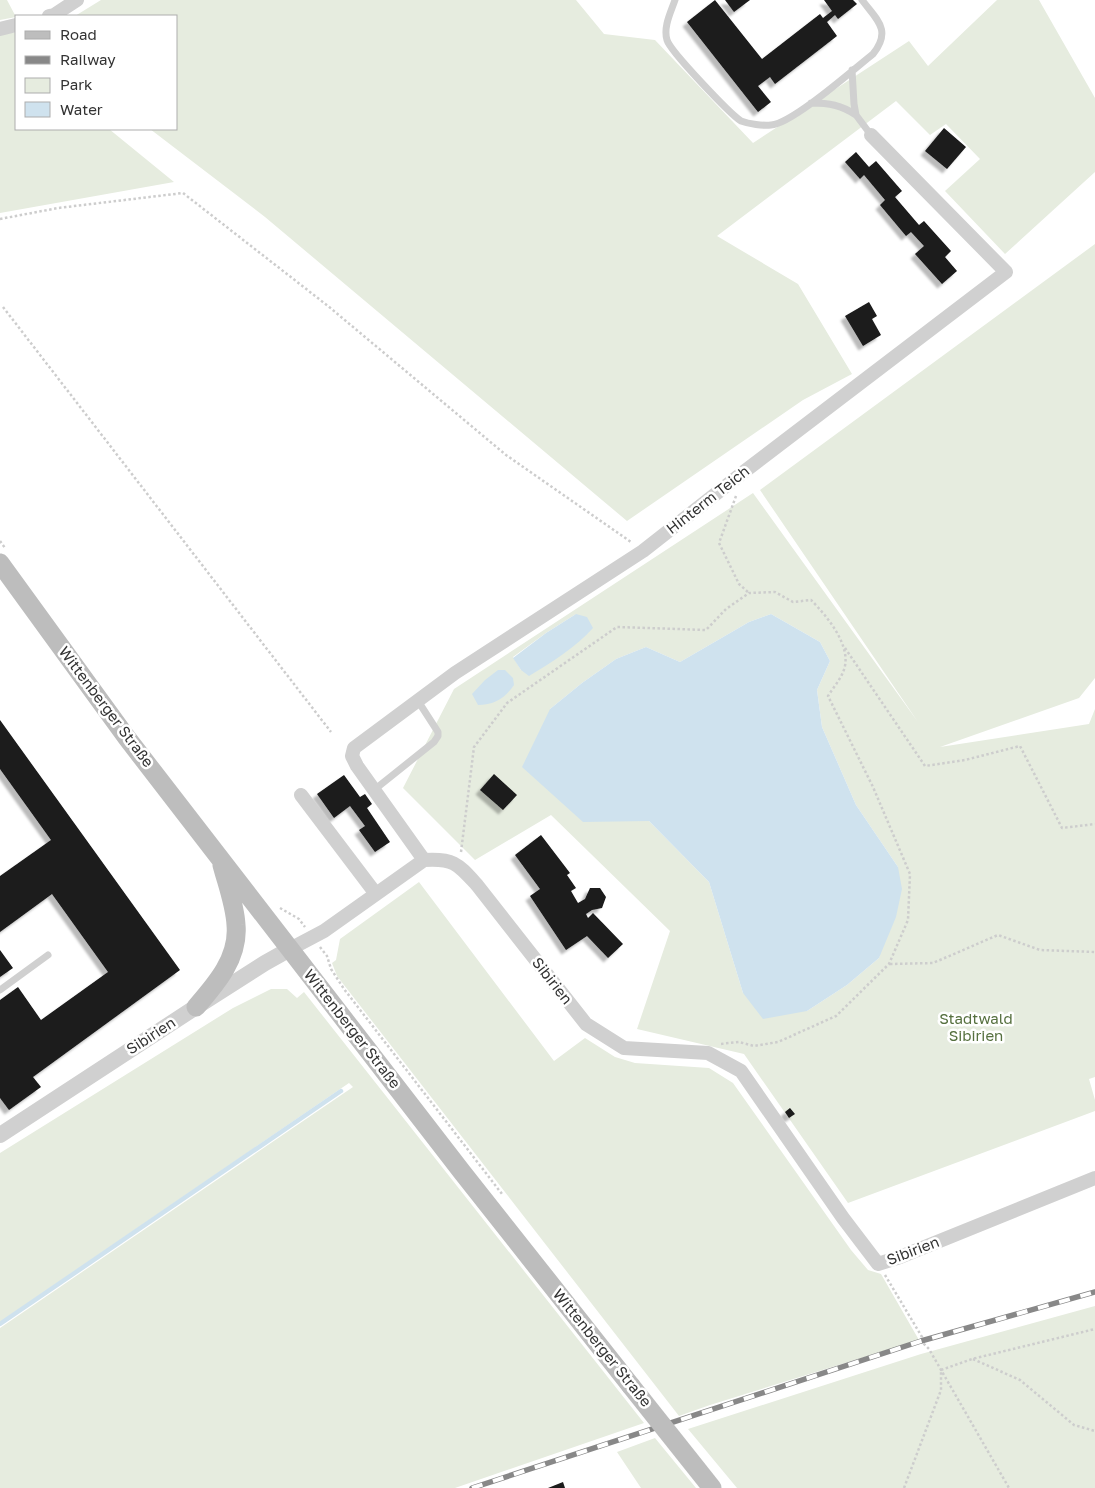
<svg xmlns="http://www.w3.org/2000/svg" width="1095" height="1488" viewBox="0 0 1095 1488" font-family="'Golos Text',sans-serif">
<defs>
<filter id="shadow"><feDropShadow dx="-4.5" dy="4.5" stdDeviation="1" flood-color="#0004"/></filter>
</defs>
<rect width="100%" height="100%" fill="#fff"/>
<path fill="#e6ecdf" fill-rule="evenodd" d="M0,0h7l9,17 -16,3z
M101,0h475l28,34 51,6 98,103 156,-102 19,25 69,-66h42l56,98v74l-90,82 -60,-63 35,-32 -34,-35 -16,11 -34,-34 -179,135 81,48 54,90 -49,26 -176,121 -362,-304 -115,-88h26v-113h-101z
M16,32v97h93l65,53 -174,31v-178z
M1095,244v434l-16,20 -139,49 149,-23 6,-15v368l-6,2 6,21v11l-247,92 -104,-149 -107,-25 33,-98 -119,-116 -76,45 -72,-72 51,-99 299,-196 165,229 -158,-232zM576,614l-55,56 -8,-13 33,-24zM771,614l49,28 10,19 -13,29 5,37 34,78 42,62 -19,91 -32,27 -40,26 -64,-18 -34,-111 -60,-61 -99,-112 32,-26 34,-24 30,-12 34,15 69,-40z
M419,882l135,179 31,-23 30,19 20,6 74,5 24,15 118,167 17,20 13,4 38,66 -209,65 -31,11 -342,-440 -5,-13 4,-3 4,-21z
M271,989h16l10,9 7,-6 340,431 -189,65h-455v-160l353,-241 -4,-4 -349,239v-169l233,-145z
M1095,1306v182h-358l-49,-59 233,-75z
M655,1438l41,50h-55l-24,-36z"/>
<path fill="#cfe2ee" d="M576,614l11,3 6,11c-18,20 -41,34 -64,48l-8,-6 -8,-12 33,-25z
M771,614l49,28 10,19 -13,29 5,37 34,78 42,62 4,22 -6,28 -17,41 -32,27 -40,26 -44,8 -20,-26 -34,-111 -60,-61 -66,1 -61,-55 28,-58 32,-26 34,-24 30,-12 34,15 69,-40z
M498,670h7l8,8 1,7c-9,13 -20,20 -36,20l-6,-11 13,-14z"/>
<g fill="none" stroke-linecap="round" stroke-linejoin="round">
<path stroke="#cfe2ee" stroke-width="4.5" d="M0,1324l341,-233"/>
</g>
<path fill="#1a1a1a" filter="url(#shadow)" d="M715,0l47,59 58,-45 3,4 9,-7 -8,-11h29l4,4 -19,15 -3,-4 -8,7 10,14 -62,48 -5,-7 -12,9 13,16 -13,10 -71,-90z
M725,0h25l-16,12z
M944,128l22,19 -19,22 -22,-18z
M856,152l13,15 7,-6 26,30 -7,6 24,28 5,-4 27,30 -6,6 12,14 -15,13 -27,-30 9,-8 -13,-14 -5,4 -26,-31 5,-5 -21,-25 -4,4 -15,-17z
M869,302l8,14 -5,3 9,16 -18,11 -18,-30z
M0,720l180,250 -147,107 8,10 -32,23 -9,-12v-98l18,-13 23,33 67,-48 -56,-78 -52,38v-56l51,-36 -51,-71z
M494,774l23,21 -14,15 -23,-20z
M344,775l16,22 5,-3 7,10 -5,4 23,34 -15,10 -16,-22 6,-4 -15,-20 -16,12 -17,-24z
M541,835l29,38 -3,2 9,13 -5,3 7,12 7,-4 5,-11h10l6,9 -4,11 -10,2 -6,4 2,4 5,-5 30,31 -15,14 -21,-22 -21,14 -36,-54 10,-7 -25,-34z
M0,950l13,18 -13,9z
M790,1108l5,6 -6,4 -4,-6z
M563,1482l2,6h-17z"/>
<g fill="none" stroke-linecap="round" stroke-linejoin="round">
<path stroke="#cdcdcd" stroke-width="2.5" stroke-dasharray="2.5 2.5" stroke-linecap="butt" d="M0,219l58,-11 125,-15 145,113 178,149 125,87
M3,307l328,425
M736,496l-17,47 20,41 10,9
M0,541l5,7
M845,648l80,118 40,-6 55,-14 42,82 33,-4
M461,852l13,-105 33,-44 110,-76 89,3 20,-21 23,-16 26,-1 18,10 18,-2c16,16 43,48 32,72 -3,8 -10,16 -15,24l45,91 37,87 -2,46 -19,44 -53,52 -58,26 -24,4 -15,-4 -19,2
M280,908l19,11 6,8
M320,947l7,9 4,13 13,20 158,205
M890,964l43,-1 65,-28 42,15 55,2
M885,1275l37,62 -1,4 8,8 80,139
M973,1359l47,21 54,45 21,6
M941,1370l31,-11 123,-30
M904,1488l37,-98v-19"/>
<path stroke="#d0d0d0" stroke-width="7" d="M675,0c-4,12 -12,27 -8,40 3,11 63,74 74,81 8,3 22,5 30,4 21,-1 83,-56 102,-71 19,-24 4,-34 -11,-54
M852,70l2,34 2,11 15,20
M811,103c18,0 30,2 45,12
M374,790l60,-48 4,-6v-4l-20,-31
M0,990l48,-35"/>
<path stroke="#d0d0d0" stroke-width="14" d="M49,16l5,-1 23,-15
M0,29l16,-4
M301,795l75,99
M424,860l-67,-94 -5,-10 2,-8 101,-75 188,-122 102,-80 261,-199 -135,-137
M290,949l34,-18 100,-71c30,-2 34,4 53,25l109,139 38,24 84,5 33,18 102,147 35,46 22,-7 195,-79"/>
<path stroke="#d0d0d0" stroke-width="16" d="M0,1135l196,-128 69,-44 25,-14"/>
<path stroke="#bdbdbd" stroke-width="19" d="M0,563l127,175 335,434 169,214
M196,1007c20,-23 43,-49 40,-82 -1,-20 -9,-41 -14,-60"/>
<defs>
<path id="rail" d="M472,1488l449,-147 174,-49"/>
</defs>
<use href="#rail" stroke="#888" stroke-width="5.5"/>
<use href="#rail" stroke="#fff" stroke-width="4" stroke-dasharray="11" stroke-linecap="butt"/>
<path stroke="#bdbdbd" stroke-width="19" d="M631,1386l81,102"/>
</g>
<g text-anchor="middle" stroke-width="5" stroke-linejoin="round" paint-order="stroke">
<g font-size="15" fill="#333" stroke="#fff">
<text transform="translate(708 500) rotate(-38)" y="5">Hinterm Teich</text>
<text transform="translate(106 707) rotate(53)" y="5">Wittenberger Straße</text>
<text transform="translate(552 981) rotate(52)" y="5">Sibirien</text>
<text transform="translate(352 1029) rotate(52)" y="5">Wittenberger Straße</text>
<text transform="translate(151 1036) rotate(-33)" y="5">Sibirien</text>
<text transform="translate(913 1251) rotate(-21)" y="5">Sibirien</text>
<text transform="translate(602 1348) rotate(51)" y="5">Wittenberger Straße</text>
</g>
<g font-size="15" fill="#56703f" stroke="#fff">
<text x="976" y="1024">Stadtwald<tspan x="976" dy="17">Sibirien</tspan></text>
</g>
</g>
<rect x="15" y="15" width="162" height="115" fill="#ffffff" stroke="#adadad"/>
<rect x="25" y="31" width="25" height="8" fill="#bdbdbd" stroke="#adadad"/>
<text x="60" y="40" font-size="15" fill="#333333">Road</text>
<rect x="25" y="56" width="25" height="8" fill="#888888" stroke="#adadad"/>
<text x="60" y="65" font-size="15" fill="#333333">Railway</text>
<rect x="25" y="78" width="25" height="15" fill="#e6ecdf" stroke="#adadad"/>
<text x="60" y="90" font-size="15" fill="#333333">Park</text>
<rect x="25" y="102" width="25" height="15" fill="#cfe2ee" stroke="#adadad"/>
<text x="60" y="115" font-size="15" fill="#333333">Water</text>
</svg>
